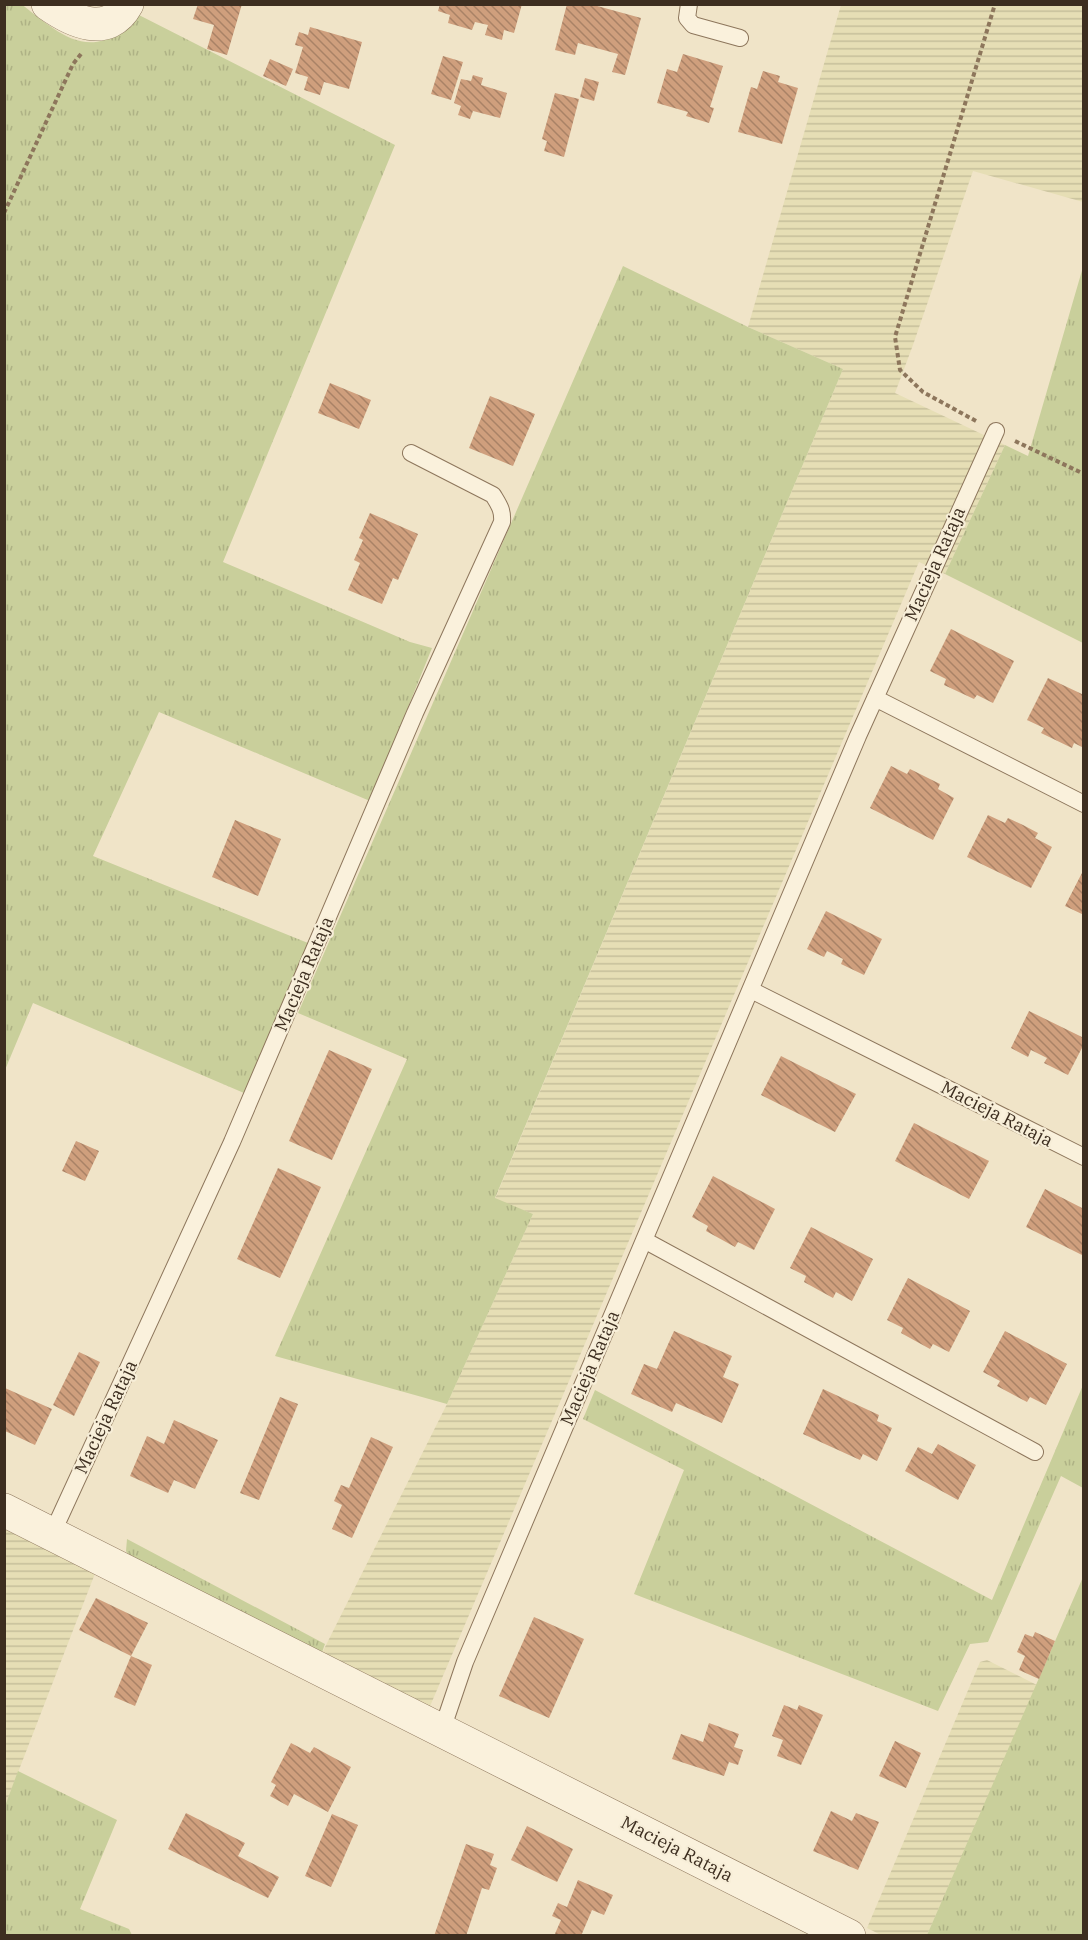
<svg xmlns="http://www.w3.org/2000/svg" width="1088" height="1940" viewBox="0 0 1088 1940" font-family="'IBM Plex Serif',serif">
<defs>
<pattern id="farmland-rules" width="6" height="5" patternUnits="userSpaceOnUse" patternTransform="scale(1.5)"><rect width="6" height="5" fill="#e6deb5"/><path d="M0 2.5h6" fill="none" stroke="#c6bf9b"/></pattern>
<pattern id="grass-tufts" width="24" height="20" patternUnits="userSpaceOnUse" patternTransform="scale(1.5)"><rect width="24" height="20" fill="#c9cf9b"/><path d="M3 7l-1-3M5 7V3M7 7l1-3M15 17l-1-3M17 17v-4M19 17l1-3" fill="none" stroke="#aeb285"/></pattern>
<pattern id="building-back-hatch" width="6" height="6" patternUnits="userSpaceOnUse" patternTransform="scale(1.5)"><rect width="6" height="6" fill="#cf9f7d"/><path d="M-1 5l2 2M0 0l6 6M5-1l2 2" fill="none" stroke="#a98266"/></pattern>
</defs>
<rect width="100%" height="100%" fill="#f0e4c8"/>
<path fill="url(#farmland-rules)" d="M841,5h242v197l-110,-31 -60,174 -18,48 110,52 -60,129 -26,-12 -491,1149 -107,-56 126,-251 86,-190 -38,-15 348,-830 -95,-42z
M5,1526l91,45 -91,235z
M987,1660l50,25 -110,250h-46l-14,-7 113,-266z"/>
<path fill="url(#grass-tufts)" d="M21,4c23,17 53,47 83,36 13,-4 22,-17 31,-27l260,132 -172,417 187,80 22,6 -62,153 -211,-89 -66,144 215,87 -64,150 -211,-90 -28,67 -1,-1065z
M623,266l125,61 95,42 -348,829 38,16 -86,190 -172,-48 132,-297 -109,-46z
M1083,267v376l-138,-69 60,-129 23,11z
M1083,1385v103l-22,-12 -73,166 -18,2 -32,67 -304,-117 50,-124 -101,-51 12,-29 397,210z
M127,1539l198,105 -4,11 -191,-97 -4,-7z
M1083,1577v358h-156z
M18,1771l99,49 -37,89 49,20 3,6h-127v-129z"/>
<path fill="url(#building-back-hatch)" d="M198,4h44l-15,51 -20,-6 7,-24 -21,-6z
M440,4h82l-8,29 -10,-3 -2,10 -17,-5 3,-10 -13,-3 -3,8 -24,-7 2,-8 -12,-4z
M567,4h23l51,14 -16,57 -13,-3 6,-18 -40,-11 -3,12 -20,-5z
M310,27l52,15 -13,47 -25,-7 -4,13 -16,-5 4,-13 -13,-4 8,-26 -8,-2 4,-13 9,3z
M683,54l40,12 -13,41 4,1 -5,15 -23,-7 2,-4 -31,-9 10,-34 10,3z
M443,56l20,6 -12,38 -20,-6z
M270,59l23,10 -7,17 -23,-10z
M763,71l17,5 -2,6 20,6 -16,56 -44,-12 13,-45 6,2z
M473,75l10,3 -2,7 26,8 -7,25 -27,-7 -3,8 -12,-4 3,-9 -7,-3 7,-24 10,2z
M585,78l14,4 -5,19 -14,-4z
M555,93l24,6 -15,58 -20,-6 3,-10 -5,-2z
M330,383l41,17 -12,29 -41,-16z
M490,396l45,18 -22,52 -44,-18z
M370,513l48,21 -20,46 -5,-2 -11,26 -34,-14 12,-27 -6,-3 9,-20 -4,-2z
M951,629l63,32 -21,42 -16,-8 -3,4 -30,-14 2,-6 -16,-8z
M1048,678l36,17v53l-10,-5 -2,5 -31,-15 3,-5 -17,-8z
M891,766l16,8 3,-5 30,15 -2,5 16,9 -21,42 -63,-32z
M988,815l17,8 3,-5 15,7 15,8 -3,5 17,9 -21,41 -64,-31z
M235,820l46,19 -23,57 -46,-19z
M1084,869v46l-19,-9z
M826,911l56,28 -18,36 -23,-11 2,-5 -16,-8 -3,6 -17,-8z
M1029,1011l55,27v6l-16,31 -24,-12 3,-5 -16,-8 -3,7 -17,-9z
M329,1050l43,19 -40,91 -43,-19z
M781,1056l75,38 -21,38 -74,-37z
M914,1123l75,38 -20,38 -74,-38z
M76,1141l23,10 -14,30 -23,-10z
M278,1168l43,19 -41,91 -43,-19z
M713,1176l62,33 -21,41 -16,-8 -3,5 -29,-16 2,-5 -16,-9z
M1045,1189l39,20v47l-58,-29z
M811,1227l62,32 -21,42 -16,-9 -3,6 -29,-16 2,-6 -16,-8z
M908,1278l62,33 -21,41 -16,-8 -3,5 -29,-16 2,-5 -16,-8z
M674,1331l58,25 -9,21 16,7 -17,39 -46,-20 -4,9 -41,-18 13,-30 13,5z
M1005,1331l62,33 -21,41 -16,-8 -3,5 -30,-16 3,-5 -17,-9z
M79,1352l21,10 -26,54 -21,-11z
M5,1388l47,21 -17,36 -30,-14z
M823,1389l56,26 -2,6 15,7 -15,33 -14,-7 -3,6 -57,-26z
M280,1397l18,7 -39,96 -19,-7z
M174,1420l44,20 -23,49 -21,-9 -6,13 -38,-17 17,-40 17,8z
M371,1437l22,10 -41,91 -20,-9 10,-24 -8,-4 7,-16 8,3z
M938,1444l38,21 -18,35 -53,-29 13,-24 14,7z
M96,1598l52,25 -17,33 -52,-26z
M534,1617l50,22 -35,79 -50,-22z
M1035,1632l20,9 -16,38 -20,-9 6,-14 -8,-4 8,-18 8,3z
M131,1656l21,9 -17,41 -21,-9z
M784,1705l13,5 2,-5 24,10 -22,50 -24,-9 6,-16 -11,-4z
M709,1723l30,11 -5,13 9,3 -5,15 -9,-3 -5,14 -52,-17 9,-25 22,8z
M895,1741l26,12 -15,35 -27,-12z
M291,1743l19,10 4,-6 37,20 -23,45 -34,-18 -6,12 -18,-10 6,-11 -5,-3z
M831,1811l21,10 4,-8 23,9 -21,48 -45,-19z
M186,1813l59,30 -7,13 41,21 -11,21 -100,-49z
M332,1814l26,11 -27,62 -26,-11z
M527,1826l46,23 -16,33 -46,-22z
M466,1844l28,10 -4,11 7,3 -8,22 -7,-2 -16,48h-32z
M578,1880l35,15 -9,20 -12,-5 -11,26h-27l7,-16 -9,-4 6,-13 9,4z"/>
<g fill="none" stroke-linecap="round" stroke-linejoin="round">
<defs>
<path id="service" d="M689,4l-2,14 6,7 47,13
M875,698l209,106
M751,990l333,167
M644,1240l391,212
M52,1534l180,-392 183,-429 87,-191c1,-12 -3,-17 -9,-27l-82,-42
M442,1730l23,-68 393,-926 138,-305"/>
<path id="minor" d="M48,4c24,17 60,35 79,0"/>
<path id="tertiary" d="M4,1510l845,426"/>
</defs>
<use href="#service" stroke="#8d765c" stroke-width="18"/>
<use href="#minor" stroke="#8d765c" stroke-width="34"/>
<use href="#tertiary" stroke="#8d765c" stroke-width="34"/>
<path stroke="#8d765c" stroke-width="4" stroke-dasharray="4.5 3" stroke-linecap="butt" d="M4,213l69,-149 8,-10
M976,421l-53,-29 -23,-22 -5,-33 100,-333
M1015,441l69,33"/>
<use href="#service" stroke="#faf1dc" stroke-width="16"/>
<use href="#minor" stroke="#faf1dc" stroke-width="33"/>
<use href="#tertiary" stroke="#faf1dc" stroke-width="33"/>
</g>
<g text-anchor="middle" stroke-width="4.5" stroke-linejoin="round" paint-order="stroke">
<g font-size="18" fill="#3d2e20" stroke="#f7eed8">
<text transform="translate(935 564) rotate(-66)" y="6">Macieja Rataja</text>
<text transform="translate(304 974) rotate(-67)" y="6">Macieja Rataja</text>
<text transform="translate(997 1114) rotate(27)" y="6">Macieja Rataja</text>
<text transform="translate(590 1368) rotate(-67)" y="6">Macieja Rataja</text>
<text transform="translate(106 1417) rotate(-65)" y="6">Macieja Rataja</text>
<text transform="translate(677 1849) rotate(27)" y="6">Macieja Rataja</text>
</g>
</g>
<rect width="1088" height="1940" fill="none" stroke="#3d2e20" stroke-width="12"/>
</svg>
